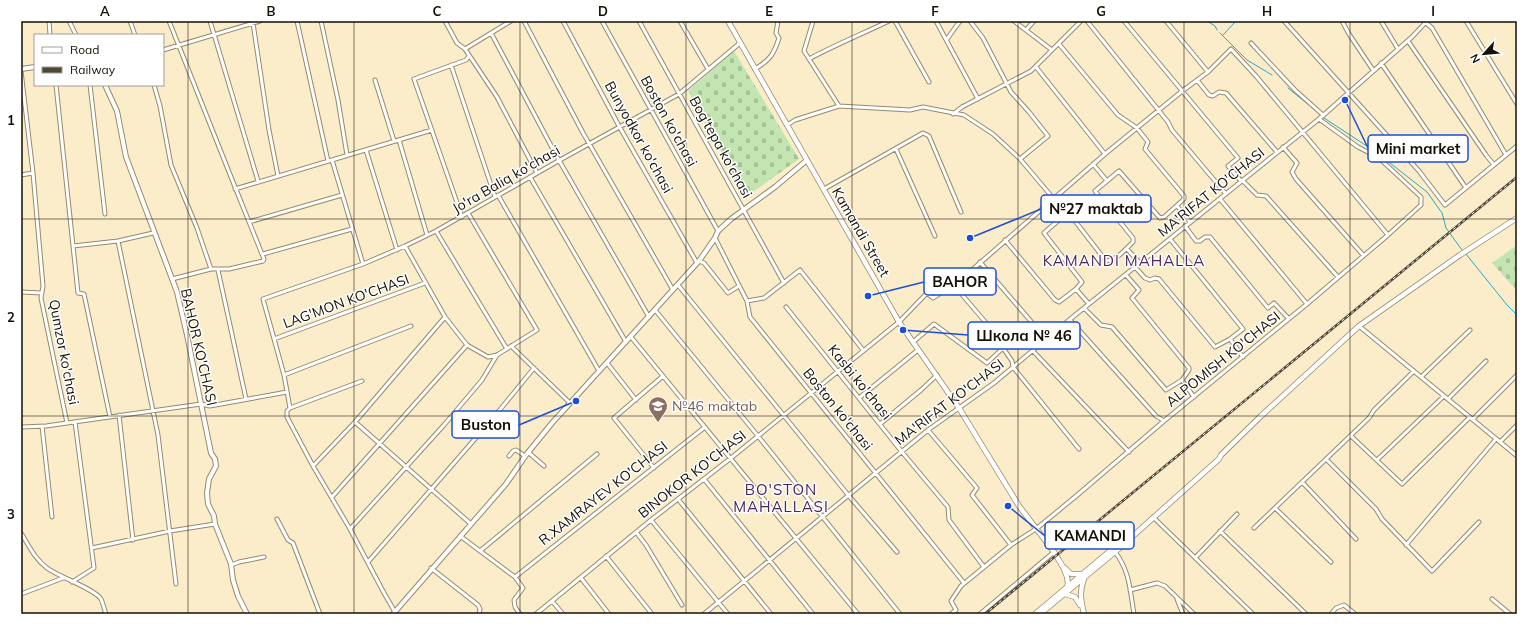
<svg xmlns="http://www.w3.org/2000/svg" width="1538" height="635" viewBox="0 0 1538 635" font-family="Mulish,sans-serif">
<defs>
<pattern id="cemetery-stones" width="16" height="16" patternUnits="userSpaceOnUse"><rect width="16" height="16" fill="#c3e5b1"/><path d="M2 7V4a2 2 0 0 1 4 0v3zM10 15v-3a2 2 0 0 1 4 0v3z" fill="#a7c397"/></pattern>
</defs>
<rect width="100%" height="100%" fill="#fbecca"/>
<path fill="url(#cemetery-stones)" d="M734,51l65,108 -53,38 -58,-106z
M1517,245v46l-25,-28z"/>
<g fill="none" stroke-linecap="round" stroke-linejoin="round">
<path stroke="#26aac9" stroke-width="1" d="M1207,21l8,5 2,4
M1220,33l27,27 25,15
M1223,35l13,-14
M1288,88l32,26
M1324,118l52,34 51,40 15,21 4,15 16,22
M1466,254l41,51 10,10"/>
<defs>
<path id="minor" d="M49,21l1,14
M69,21l7,14
M130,21l5,14
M169,21l62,156 33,82 -1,2 -34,8h-18l-39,10
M210,21l48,160
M297,21l31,140
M321,21l17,79 9,55
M445,21l12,22 8,6 32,48 40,76
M524,21l59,112 90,157
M563,21l56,105 78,137
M602,21l116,210
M639,21l145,262
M680,21l28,48
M813,21l-9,30 35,55
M895,21l34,61
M936,21l42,78
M970,21l13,17 28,54 18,20 19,24 -28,23
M1014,21l38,29
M1087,21l81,101 4,8 54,64
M1124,21l114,137 -10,8 13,15
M1166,21l42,51
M1284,21l135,150 26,34 72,-59
M1342,21l7,13 24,36
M1381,21l17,28
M1424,21l8,7 74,127
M1466,21l51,83
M253,23l16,107 9,46
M1026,30l8,-9
M491,33l65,122 93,162
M947,39l13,-18
M1408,41l78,114 8,10
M1251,43l44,47 28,25
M465,49l46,-28
M163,50l97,-29
M809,59c26,-14 53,-25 80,-38
M1381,63l85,125
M451,65l44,132
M1036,67l69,87
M755,69c15,-9 19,-15 24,-31l-3,-5 2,-12
M21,71l12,102 10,113 -2,12 26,125
M375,80l19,61
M1197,80l12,15 4,1 6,-4 7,1 51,59
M56,85l22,208 6,1 26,123
M90,85l15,129
M154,85l6,21 11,59 26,63 14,41
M953,114l9,-7 69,-36 50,-50
M787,125l8,-5 44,-14 71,4 13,-3 41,8 29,19 27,25 33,39
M399,140l28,95
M1283,147l14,16 -5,9 4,7 67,76
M896,149l39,87
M366,150l31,100
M332,160l31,104
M1093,164l14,17
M21,175l12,-2
M530,177l96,165
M1242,180l15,15 9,1 72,81
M235,189l197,-59
M824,189l99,-56 6,3 32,76
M498,195l101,176
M1220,199l87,105
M1047,203l14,15
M1177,206l13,16
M462,217l-48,-138 52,-19 3,-4
M249,222l93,-27
M1185,226l11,15h4l5,-4h5l58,71 6,-5 15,16
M436,231l71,118
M715,238l32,63 3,16 214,266
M1170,239l73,90 -13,10
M1005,240l50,60 4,2 17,-13 6,-7 -38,-49 24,-21 38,49c11,-1 20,-12 27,-19v-4l-38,-47 24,-20 41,47 4,-1 20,-18v-3l-39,-47 3,-7 -11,-14 -19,-13 -59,-71
M118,241l40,194 18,149
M73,246l45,-5 35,-8
M405,246l40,71 22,28 21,12 9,-2 40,-25 -69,-117
M1127,249l13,14
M263,254l89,-25
M699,261l5,2 24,30 11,-7
M980,262l67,78
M1135,267l10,11 5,2 5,-2 4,1 56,68 15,-8 13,18
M218,270l28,129
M953,284l51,60 -1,4 9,13 1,6 66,82
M678,285l171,211 48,56
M1076,289l13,15
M21,292l21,1
M747,301l17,-3 36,-28 63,80
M786,307l116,145 46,55 1,13 35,47
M1084,308l17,17 11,2 54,63 16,-10 7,-10v-2l-57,-70 7,-8 -13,-15
M655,310l103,126 142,178
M445,317l-90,105 116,102
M1070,320l86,96 8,5
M1359,326l158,130
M631,337l227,277
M274,339l151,-56
M913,342l21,-18 53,39 16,-15
M511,346l59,57
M1033,351l96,101
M607,363l29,37
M284,375l127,-49
M1421,377l49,-47
M1182,380l12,17
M362,381l-72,27 -3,3v6l26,49 37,63 34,64 11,19
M859,398l59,-48
M1448,399l38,-38
M290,408l-6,-33 -21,-76 100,-35 42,-18 31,-15 124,-71 119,-66 61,-51
M119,415l14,125
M1473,419l44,-44
M880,424l41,-34 16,-15
M42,426l10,91
M21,427l25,-1 155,-22 9,2 77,-14
M928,430l49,58 -5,7 39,50
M1351,436l51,48 68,-67
M1500,442l17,-17
M528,452l16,14
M509,456l4,-5 3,-1 9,6
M1326,459l50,50 6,10 50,52 47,-49
M1377,460l67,-64
M313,466l42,-44
M654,468l-40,-50 49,-42
M704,479l109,135
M1302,482l54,57
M332,497l135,-152
M678,499l93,115
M1275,508l56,54
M1153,517l100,97
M277,519l11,21 5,3 27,71
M651,520l77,94
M1254,528l115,-110 5,-8 40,-39
M350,529l94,-104 38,-45 15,-25
M1220,531l86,83
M636,532l10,13 36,60
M21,533c8,13 14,26 26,35 12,9 48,21 54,31 2,4 3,10 5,15
M460,536l55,41 8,11 -9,12 1,7 5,7
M1406,545l90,-106
M92,548l78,-17 45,-7
M480,551l117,-97
M1115,552c15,19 15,39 19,62
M606,556l46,58
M1195,558l42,-44
M368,562l126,-145 40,-49
M231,565l8,-3 25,-5
M431,568l47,37 2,4 -1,5
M515,577l190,-150
M581,578l28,36
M72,582l22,-14 -19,-146
M1130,590l27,-7 8,3 29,28
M21,594l42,-16
M1177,599l6,15
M1492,599l18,15
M552,601l11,13
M536,614l115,-94 80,-62 168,-136 28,-29 6,5 24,-15 148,-129 76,-62 27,-20 23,-23 25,27 132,159
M704,614l224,-184 66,-47 80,-67 245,-197 93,-82 15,-16
M951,614l5,-4 -5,-9 10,-15 50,-41 25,-16 39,-32 89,-76 143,-117 81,-69 33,-30v-8l-42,-39 -21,-11 -39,-28
M980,614l74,-62
M1331,614l5,-6 8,-3 11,9"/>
<path id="tertiary" d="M21,69l14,-2
M105,85l12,26 9,46 51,135 10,43 24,118 4,6 1,7 -7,13 -2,14 1,11 6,12 1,8 16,40 2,16 5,16 9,18
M393,614l113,-130 20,-29 26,-32 147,-162 16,-23 3,-7 13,-12 44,-32 32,-27"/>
<path id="secondary" d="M728,21l171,301 60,86 60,98 35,46 9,15 4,10 1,7 -2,5
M1065,568l6,6h12
M1065,594l10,3 5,8
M1035,614l88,-74
M1040,614l75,-62 104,-93 2,-4 40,-39 98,-90 101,-71 57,-37
M1084,614c-3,-13 -5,-23 0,-35"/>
</defs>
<use href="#minor" stroke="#97896a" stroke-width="5"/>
<use href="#tertiary" stroke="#97896a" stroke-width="6"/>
<use href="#secondary" stroke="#97896a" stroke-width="6"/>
<use href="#minor" stroke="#fff" stroke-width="3"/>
<use href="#tertiary" stroke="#fff" stroke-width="4"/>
<use href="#secondary" stroke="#fff" stroke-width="4.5"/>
<defs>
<path id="rail" d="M985,614l532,-437"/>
</defs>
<use href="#rail" stroke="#4e4636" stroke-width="2.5"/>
<use href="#rail" stroke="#fff" stroke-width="1" stroke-dasharray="3" stroke-linecap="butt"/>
</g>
<path fill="none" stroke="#151005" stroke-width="1" stroke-opacity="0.55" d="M188,21v593M354,21v593M520,21v593M686,21v593M852,21v593M1018,21v593M1184,21v593M1350,21v593M21,219h1496M21,416h1496"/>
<defs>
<symbol id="school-pin" viewBox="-11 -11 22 30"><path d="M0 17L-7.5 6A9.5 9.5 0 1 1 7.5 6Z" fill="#8d6e63" stroke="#fff"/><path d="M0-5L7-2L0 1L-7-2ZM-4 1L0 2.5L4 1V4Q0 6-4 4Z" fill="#fff"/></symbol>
</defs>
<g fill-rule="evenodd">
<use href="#school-pin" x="647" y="395" width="22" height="30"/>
</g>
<g text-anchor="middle" stroke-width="3" stroke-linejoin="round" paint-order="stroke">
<g font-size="14" fill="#151005" stroke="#fff">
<text transform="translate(669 121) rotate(61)" y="5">Boston ko'chasi</text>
<text transform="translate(639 137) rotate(61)" y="5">Bunyodkor ko'chasi</text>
<text transform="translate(721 147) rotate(61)" y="5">Bog'tepa ko'chasi</text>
<text transform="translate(506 179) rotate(-30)" y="5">Jo'ra Baliq ko'chasi</text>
<text transform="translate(1211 192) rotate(-39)" y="5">MA'RIFAT KO'CHASI</text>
<text transform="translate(861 232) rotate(60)" y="5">Kamandi Street</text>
<text transform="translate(346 301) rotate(-20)" y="5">LAG'MON KO'CHASI</text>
<text transform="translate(199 347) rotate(77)" y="5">BAHOR KO'CHASI</text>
<text transform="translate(64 352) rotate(79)" y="5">Qumzor ko'chasi</text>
<text transform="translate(1223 359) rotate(-39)" y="5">ALPOMISH KO'CHASI</text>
<text transform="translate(860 382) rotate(51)" y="5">Kasbi ko'chasi</text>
<text transform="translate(949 402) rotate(-37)" y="5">MA'RIFAT KO'CHASI</text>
<text transform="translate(838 409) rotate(51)" y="5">Boston ko'chasi</text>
<text transform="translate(692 474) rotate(-38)" y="5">BINOKOR KO'CHASI</text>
<text transform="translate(603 493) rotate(-38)" y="5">R.XAMRAYEV KO'CHASI</text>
</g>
<g font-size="14" fill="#785e54" stroke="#fff" text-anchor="start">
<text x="672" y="411">№46 maktab</text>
</g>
<g font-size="15" letter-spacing="1" fill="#4b255c" stroke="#fff">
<text x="1124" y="266">KAMANDI MAHALLA</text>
<text x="781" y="495">BO'STON<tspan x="781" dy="17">MAHALLASI</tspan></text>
</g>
</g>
<path fill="none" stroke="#1d4ed8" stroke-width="1.5" d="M1345 100L1368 148M970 238L1041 209M868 296L924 282M903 330L968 335M576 401L519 425M1008 506L1045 536"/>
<g fill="#1d4ed8" stroke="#fff" stroke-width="1.5">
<circle cx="1345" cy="100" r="4"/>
<circle cx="970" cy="238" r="4"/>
<circle cx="868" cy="296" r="4"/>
<circle cx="903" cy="330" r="4"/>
<circle cx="576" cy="401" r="4"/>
<circle cx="1008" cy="506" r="4"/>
</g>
<g fill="#fff" stroke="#1d4ed8" stroke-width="1.5">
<rect x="1368" y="135" width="100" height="27" rx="4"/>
<rect x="1041" y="195" width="110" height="27" rx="4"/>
<rect x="924" y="268" width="72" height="27" rx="4"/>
<rect x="968" y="322" width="112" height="27" rx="4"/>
<rect x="452" y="411" width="67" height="27" rx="4"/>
<rect x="1045" y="522" width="89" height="27" rx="4"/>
</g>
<g font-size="15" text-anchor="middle" font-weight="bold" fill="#151005">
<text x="1418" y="154">Mini market</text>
<text x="1096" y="214">№27 maktab</text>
<text x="960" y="287">BAHOR</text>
<text x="1024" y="341">Школа № 46</text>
<text x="486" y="430">Buston</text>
<text x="1090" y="541">KAMANDI</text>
</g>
<rect width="1538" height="635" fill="none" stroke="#ffffff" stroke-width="44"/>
<rect x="34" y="34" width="130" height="52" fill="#ffffff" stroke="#a19f9b"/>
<rect x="42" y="47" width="20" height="6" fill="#ffffff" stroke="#a19f9b"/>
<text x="70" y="54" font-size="12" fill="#151005">Road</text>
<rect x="42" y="67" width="20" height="6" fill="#4e4636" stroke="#a19f9b"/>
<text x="70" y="74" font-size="12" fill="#151005">Railway</text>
<g transform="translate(1484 54) rotate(243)" stroke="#ffffff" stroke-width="3" paint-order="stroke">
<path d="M0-3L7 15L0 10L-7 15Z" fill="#151005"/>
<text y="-6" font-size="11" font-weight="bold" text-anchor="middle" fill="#151005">N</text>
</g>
<rect x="22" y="22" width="1494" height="591" fill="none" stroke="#151005" stroke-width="1.5"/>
<g font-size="13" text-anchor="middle" font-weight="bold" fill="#151005">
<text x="105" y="16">A</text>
<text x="271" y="16">B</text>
<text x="437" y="16">C</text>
<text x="603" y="16">D</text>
<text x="769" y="16">E</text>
<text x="935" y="16">F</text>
<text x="1101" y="16">G</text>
<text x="1267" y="16">H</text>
<text x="1433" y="16">I</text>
<text x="11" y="125">1</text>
<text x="11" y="322">2</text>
<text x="11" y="519">3</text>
</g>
</svg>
